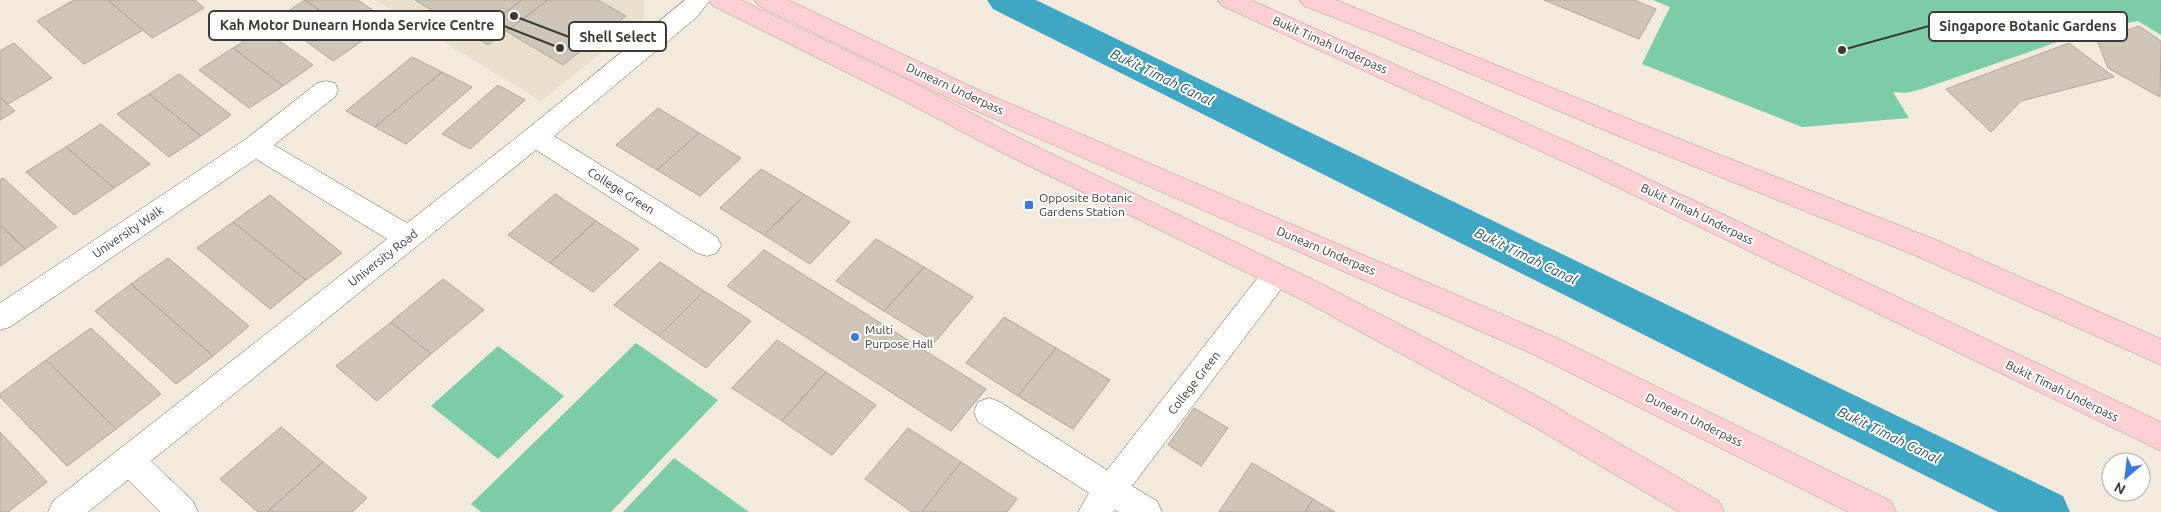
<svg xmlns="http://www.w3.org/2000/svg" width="2161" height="512" viewBox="0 0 2161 512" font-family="Ubuntu,sans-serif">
<rect width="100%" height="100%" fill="#f1eadd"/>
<path fill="#eadfcb" d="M375,0h269l-1,20 -102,81z"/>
<path fill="#7ccca7" d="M1653,0h508v35l-23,-14 -43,8 -173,60 -16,4 -13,-1 16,26 -107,9 -160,-63 28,-57z
M636,343l82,57 -107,112h-130l-10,-8z
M498,346l66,50 -66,63 -67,-53z
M674,458l75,54h-126z"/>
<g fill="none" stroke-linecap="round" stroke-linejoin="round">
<path fill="#3fa7c3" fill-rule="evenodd" d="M987,0h49l1027,496 7,16h-72l-1005,-503z"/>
</g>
<path fill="#cdc6b9" stroke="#aea79b" d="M74,0h34l35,30 -59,34 -47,-43z
M108,0h87l9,8 -52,30z
M305,0h53l32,22 -28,19z
M305,0l57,41 -29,20 -57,-42z
M415,0h107l-48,36z
M522,0h26l-60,45 -14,-9z
M548,0h50l28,16 -63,49 -57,-34z
M1544,0h90l22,9 -17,30z
M2139,26l22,15 -1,56 -52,-29 -11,-28z
M263,29l50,36 -30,21 -50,-38z
M14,43l38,35 -44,26 -8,-7v-46z
M2069,43l45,34 -93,24 -30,31 -45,-43z
M233,48l50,38 -34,22 -50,-38z
M412,57l30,15 -67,55 -29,-16z
M442,72l30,15 -66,57 -31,-17z
M179,74l52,41 -30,21 -52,-42z
M498,85l27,15 -55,49 -28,-15z
M149,94l52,42 -32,21 -52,-43z
M0,97l15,14 -15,9z
M658,108l41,25 -42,37 -41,-25z
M101,124l49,40 -36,24 -48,-41z
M699,133l42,25 -41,38 -43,-26z
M66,147l48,41 -40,27 -48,-43z
M761,169l44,26 -41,40 -44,-27z
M3,178l54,49 -32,22 -25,-24v-45z
M555,194l41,27 -46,42 -42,-28z
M270,195l72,58 -36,27 -73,-58z
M805,195l45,27 -40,42 -46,-29z
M596,221l43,28 -46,43 -43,-29z
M233,222l73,58 -36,29 -73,-61z
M0,225l25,24 -25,17z
M876,239l48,28 -40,44 -48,-30z
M764,250l222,139 -35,42 -224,-145z
M168,258l81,68 -36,30 -82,-72z
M660,262l44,29 -45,45 -45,-31z
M924,267l49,30 -38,45 -51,-31z
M443,279l41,31 -53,44 -40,-32z
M131,284l82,72 -37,28 -81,-73z
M704,291l47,30 -45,47 -47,-32z
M1004,317l52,31 -38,48 -52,-33z
M391,322l40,32 -54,47 -41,-35z
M91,328l70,66 -45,35 -70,-69z
M777,340l49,32 -44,49 -50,-33z
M1056,348l54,32 -37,49 -55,-33z
M46,360l70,69 -49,37 -67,-69v-3z
M826,372l50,33 -44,50 -50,-34z
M1194,408l34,20 -27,38 -33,-21z
M281,427l42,35 -56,50h-9l-38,-33z
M908,428l53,34 -39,50h-10l-47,-33z
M0,432l47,50 -39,30h-8z
M323,462l44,36 -15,14h-85z
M961,462l56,37 -10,13h-85z
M1252,463l61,36 -8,13h-86z
M1313,499l22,13h-30z"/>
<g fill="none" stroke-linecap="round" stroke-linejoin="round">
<defs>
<path id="minor" d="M685,0h25l-13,17 -143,119 163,101 4,8 -4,8 -10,3 -10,-3 -161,-103 -385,311 42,40 5,11h-38l-32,-32 -40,32h-40l5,-11 334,-262 -131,-80 -246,168 -10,3v-27l246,-164 71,-56 9,-2 9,2 3,7 -3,7 -61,48 133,78 119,-93z
M1276,263l10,4 4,8 -4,8 -154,203 25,15 5,11h-44l-3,-2 -2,2h-35l11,-19 -111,-71 -4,-10 4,-10 11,-4 11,4 107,68 159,-203z"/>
<path id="trunk" d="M709,0h32l177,85 99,52 305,147 217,113 180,104 5,11h-45l-162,-95 -215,-117 -303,-149 -99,-52 -187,-93z
M755,0h33l197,93 570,244 336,164 5,11h-48l-313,-157 -568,-248 -208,-101z
M1218,0h33l351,157 559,265v29l-577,-280 -362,-165z
M1300,0h36l298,121 300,118 227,100v26l-247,-110 -298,-120 -242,-102 -70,-27z"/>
</defs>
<use href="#minor" stroke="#6b655a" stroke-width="1"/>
<use href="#trunk" stroke="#bb9495" stroke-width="1"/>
<use href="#minor" fill="#fff" fill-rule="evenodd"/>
<use href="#trunk" fill="#ffd0d3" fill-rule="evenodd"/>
</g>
<g fill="#3a7ae8" stroke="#fff" stroke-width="2">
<rect x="1024" y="200" width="10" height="10" rx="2.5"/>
<circle cx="855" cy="337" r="5"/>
</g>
<g text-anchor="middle" stroke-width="4" stroke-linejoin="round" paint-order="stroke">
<g font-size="12" fill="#3d3a35" stroke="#fff">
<text transform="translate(1330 45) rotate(24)" y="4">Bukit Timah Underpass</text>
<text transform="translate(955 89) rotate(25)" y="4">Dunearn Underpass</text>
<text transform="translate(621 191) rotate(32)" y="4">College Green</text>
<text transform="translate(1697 214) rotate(26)" y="4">Bukit Timah Underpass</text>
<text transform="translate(128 232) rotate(-34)" y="4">University Walk</text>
<text transform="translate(1326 251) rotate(23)" y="4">Dunearn Underpass</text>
<text transform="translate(383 258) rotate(-38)" y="4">University Road</text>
<text transform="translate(1194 383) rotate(-52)" y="4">College Green</text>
<text transform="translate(2062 391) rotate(26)" y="4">Bukit Timah Underpass</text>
<text transform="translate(1694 420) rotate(26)" y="4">Dunearn Underpass</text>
</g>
<g font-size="12" fill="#3d3a35" stroke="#fff" text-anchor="start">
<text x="1039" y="202">Opposite Botanic<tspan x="1039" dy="14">Gardens Station</tspan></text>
<text x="865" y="334">Multi<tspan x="865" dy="14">Purpose Hall</tspan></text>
</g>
<g font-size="14" font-style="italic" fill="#285461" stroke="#fff">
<text transform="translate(1162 77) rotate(26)" y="5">Bukit Timah Canal</text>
<text transform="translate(1526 256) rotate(26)" y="5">Bukit Timah Canal</text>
<text transform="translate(1889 435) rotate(26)" y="5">Bukit Timah Canal</text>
</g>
</g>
<path fill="none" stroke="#3d3a35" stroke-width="2" d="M560 48L504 26M1842 50L1929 26M514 16L569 37"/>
<g fill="#3d3a35" stroke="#fff" stroke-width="2">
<circle cx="560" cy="48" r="5"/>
<circle cx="1842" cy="50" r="5"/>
<circle cx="514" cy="16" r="5"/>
</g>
<g fill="#fff" stroke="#3d3a35" stroke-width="2">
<rect x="209" y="11" width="295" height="29" rx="5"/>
<rect x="1929" y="12" width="198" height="29" rx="5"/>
<rect x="569" y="22" width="97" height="29" rx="5"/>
</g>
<g font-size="14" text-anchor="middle" font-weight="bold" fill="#3d3a35">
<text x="357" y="30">Kah Motor Dunearn Honda Service Centre</text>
<text x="2028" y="31">Singapore Botanic Gardens</text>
<text x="618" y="42">Shell Select</text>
</g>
<g transform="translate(2126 477) rotate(208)"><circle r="24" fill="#ffffff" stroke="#b1b0ae"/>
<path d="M0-4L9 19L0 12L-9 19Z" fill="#3a7ae8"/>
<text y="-8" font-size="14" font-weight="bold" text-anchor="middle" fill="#3d3a35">N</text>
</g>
</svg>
